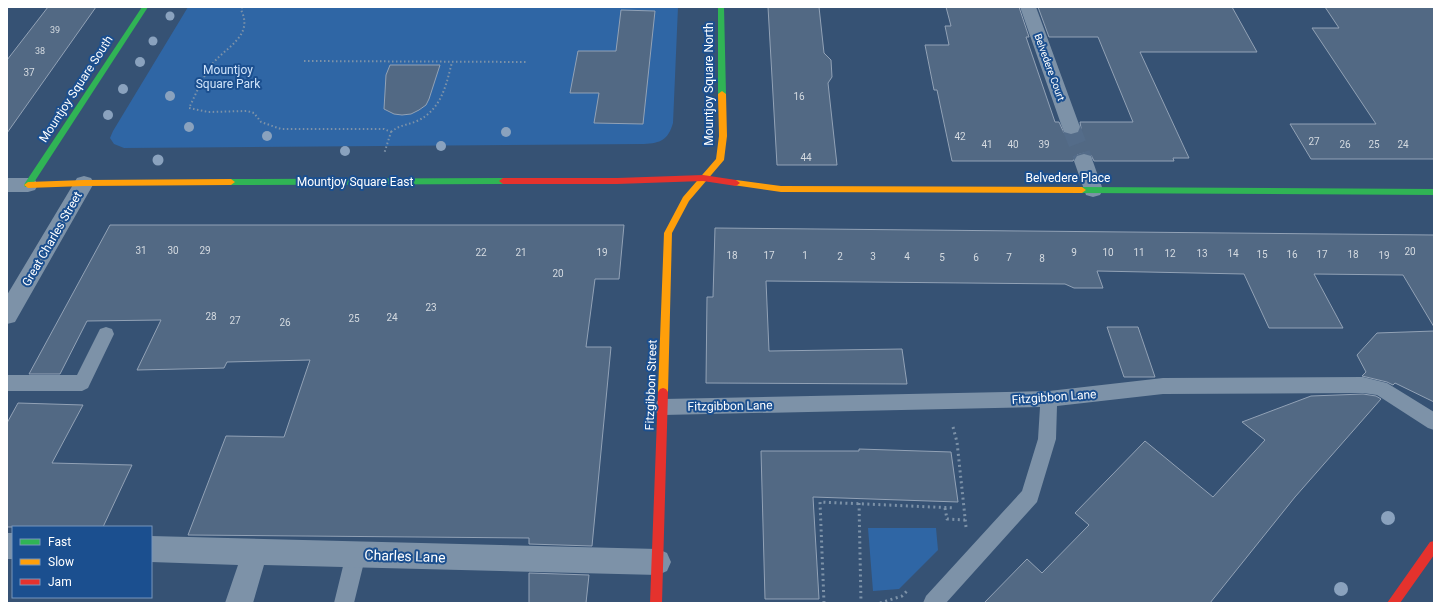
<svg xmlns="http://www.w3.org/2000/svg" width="1441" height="610" viewBox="0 0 1441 610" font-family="Roboto,sans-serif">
<rect width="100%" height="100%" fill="#365274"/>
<path fill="#2f66a5" d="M188,7h490l-5,116c-5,17 -12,20 -29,21l-520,4 -10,-4 -4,-6 3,-7z
M868,528h68l2,22 -39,39 -26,2z"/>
<path fill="#526984" stroke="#92a2b6" d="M48,7h48l-89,126v-73z
M768,7h51l5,46 7,7 1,17 -4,6 9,82h-60z
M946,7h73l10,30h-3l29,85h4l5,11 7,2 8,-2 2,-5 -1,-6h53l-35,-85h-49l-11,-30h194l25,45h-117l49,106h-16l1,3h-80l-3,-6 -7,-2 -7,2 -4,6h-121l-15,-71h-3l-9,-45h24l-4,-19h6z
M1325,7h109v152h-123l-21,-35h86l-64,-96h27z
M621,10l34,1 -12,113 -49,-1 5,-30h-29l8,-42h38z
M390,65h50l-11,34 -3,6 -7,5 -8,4 -9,1 -8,-1 -10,-5 2,-34z
M110,225h514l-5,54h-24l-9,68h25l-19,199 -63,-2v-6l-341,-3 38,-99 58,1 26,-77 -83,2 -3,6 -87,2 24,-50 -74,1 -27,53h-31z
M715,228l719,7v92l-31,-52 -89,-1 29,54h-74l-25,-54 -147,-3 6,17h-29l-9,-4 -299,-3 3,70 133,-2 5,35 -201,-1 1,-86h6z
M1107,327h31l17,50h-31z
M1434,331v71l-39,-19 -2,2 -6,-3 -25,-6 4,-4 -9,-17 20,-22z
M1363,394l13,2 5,3 -86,98 -85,106h-226l43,-44 15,14 47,-48 -14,-12 70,-72 68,56 52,-57 -23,-18 69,-26z
M18,403l65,2 -31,58 80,2 -29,62h-96v-104z
M859,449l92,3 7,50 -145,-5 6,102h-54l-4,-148h98z
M529,573l60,2 -3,28h-57z"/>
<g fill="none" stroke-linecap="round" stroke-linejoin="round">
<path stroke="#546c89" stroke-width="18" stroke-dasharray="18 10" stroke-linecap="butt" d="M1071,127l13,34"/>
<path stroke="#7d92a8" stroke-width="2" stroke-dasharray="1.5 2.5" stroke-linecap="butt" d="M242,7l-1,3c14,27 -19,39 -30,56 -9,12 -15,28 -22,42l19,4 39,-1 7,2 7,9 20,7h103l7,3 -7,22
M304,61l223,1
M391,132c8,-7 17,-7 26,-11 24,-11 29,-35 35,-59"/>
<path stroke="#7d92a8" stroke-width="3" stroke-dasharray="2 3.5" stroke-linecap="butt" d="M953,427l4,15 9,85
M859,503l2,100
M945,508l2,11 18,1
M824,603l-4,-101 135,6
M880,603l22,-7 6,-6"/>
<path fill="#7d92a8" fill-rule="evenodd" d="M106,327l6,2 2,5 -26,54 -6,3h-75v-16h70l23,-46z
M1363,377l24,6 47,29v18l-6,-2 -51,-33 -14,-2 -200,1 -106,12 -1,33 -19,63 -91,101h-23l3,-7 96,-105 16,-52 2,-32 -377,8 -6,-2 -3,-6 3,-6 6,-2 386,-8 114,-13z
M356,544l7,3 3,7 -12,49h-20l12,-49 3,-7z"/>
<path fill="#7d92a8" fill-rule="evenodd" d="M1020,7h16l44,120 -2,5 -7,2 -7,-2 -2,-5z
M1084,154l7,2 12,34 -3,5 -7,2 -7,-2 -12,-34 3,-5z
M84,176l7,2 3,5 -79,139 -8,2v-29l70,-117z
M7,178h21l7,2 3,5 -3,5 -7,2h-21z
M7,533h6v26h-6z
M151,536l507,13 9,4 4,9 -4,9 -9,4 -394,-10 -11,38h-28l13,-38 -87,-3z"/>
<path fill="#30b455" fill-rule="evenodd" d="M142,7h6l-117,180h-6l-1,-2 1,-2z
M718,7h6l2,87 -4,3 -4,-3z
M503,178l4,3 -4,3 -272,1 -4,-3 4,-3z
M1082,187l352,2v6l-352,-2 -4,-3z"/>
<path fill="#ff9f0a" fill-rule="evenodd" d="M722,91l4,3 1,42 -3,24 -35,41 -17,32 -4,159 -2,3 -3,1 -3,-1 -2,-3 6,-159 19,-36 33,-38 3,-23 -1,-42z
M231,179l4,3 -4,3 -147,1 -56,2 -4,-3 4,-3 56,-2z
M736,180l45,6 301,1 4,3 -4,3 -301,-1 -48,-7 -1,-2 1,-2z"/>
<path fill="#e5322d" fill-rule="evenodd" d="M703,175l33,5 4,3 -4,3 -33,-5 -86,3h-114l-4,-3 4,-3h114z
M663,388l3,1 2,3 -6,211h-12l8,-211 2,-3z
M1434,541v14l-34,48h-13l43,-61z"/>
</g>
<g fill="#8aa2be">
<circle cx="170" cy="16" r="4.5"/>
<circle cx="153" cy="41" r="4.5"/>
<circle cx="140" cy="62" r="5"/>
<circle cx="123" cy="89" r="5"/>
<circle cx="170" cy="96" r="5"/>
<circle cx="108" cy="115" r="5"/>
<circle cx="189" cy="127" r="5"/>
<circle cx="506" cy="132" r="5"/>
<circle cx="267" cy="136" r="5"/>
<circle cx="441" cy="146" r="5"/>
<circle cx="345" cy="151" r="5"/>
<circle cx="158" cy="160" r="5.5"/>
<circle cx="1388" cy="518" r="7"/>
<circle cx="1341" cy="589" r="7"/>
</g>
<g text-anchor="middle" stroke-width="4" stroke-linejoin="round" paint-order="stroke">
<g font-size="9" fill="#d4dae0">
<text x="55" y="33">39</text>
<text x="40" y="54">38</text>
</g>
<g font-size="10" fill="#fff" stroke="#1b4f8f">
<text transform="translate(1050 67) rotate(70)" y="4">Belvedere Court</text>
</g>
<g font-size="10" fill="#d4dae0">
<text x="29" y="76">37</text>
<text x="799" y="100">16</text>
<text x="960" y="140">42</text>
<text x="1314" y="145">27</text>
<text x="987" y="148">41</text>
<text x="1013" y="148">40</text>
<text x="1044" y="148">39</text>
<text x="1345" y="148">26</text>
<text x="1374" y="148">25</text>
<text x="1403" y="148">24</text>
<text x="806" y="161">44</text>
<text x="141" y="254">31</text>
<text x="173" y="254">30</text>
<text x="205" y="254">29</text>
<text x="1410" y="255">20</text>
<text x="481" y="256">22</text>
<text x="521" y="256">21</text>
<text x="602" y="256">19</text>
<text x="1074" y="256">9</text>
<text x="1108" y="256">10</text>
<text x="1139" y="256">11</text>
<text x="1170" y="257">12</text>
<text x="1202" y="257">13</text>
<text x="1233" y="257">14</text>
<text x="1262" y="258">15</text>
<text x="1292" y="258">16</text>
<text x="1322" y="258">17</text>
<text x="1353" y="258">18</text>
<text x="732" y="259">18</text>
<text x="769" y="259">17</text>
<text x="805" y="259">1</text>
<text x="1384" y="259">19</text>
<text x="840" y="260">2</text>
<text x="873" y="260">3</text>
<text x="907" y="260">4</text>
<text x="942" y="261">5</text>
<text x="976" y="261">6</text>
<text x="1009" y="261">7</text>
<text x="1042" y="262">8</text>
<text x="558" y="277">20</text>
<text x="431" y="311">23</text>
<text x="211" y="320">28</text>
<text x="392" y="321">24</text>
<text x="354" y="322">25</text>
<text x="235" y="324">27</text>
<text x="285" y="326">26</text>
</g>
<g font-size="12" fill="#cfe3fa" stroke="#1b4f8f">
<text x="228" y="74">Mountjoy<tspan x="228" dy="14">Square Park</tspan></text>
</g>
<g font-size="12" fill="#fff" stroke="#1b4f8f">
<text transform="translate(709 84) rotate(-90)" y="4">Mountjoy Square North</text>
<text transform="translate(76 89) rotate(-57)" y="4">Mountjoy Square South</text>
<text x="1068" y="182">Belvedere Place</text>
<text x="355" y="186">Mountjoy Square East</text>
<text transform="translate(52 239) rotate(-60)" y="4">Great Charles Street</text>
<text transform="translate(651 385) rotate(-88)" y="4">Fitzgibbon Street</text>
<text transform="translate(1054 397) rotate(-4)" y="4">Fitzgibbon Lane</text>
<text transform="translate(730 406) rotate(-1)" y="4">Fitzgibbon Lane</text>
</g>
<g font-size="14" fill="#fff" stroke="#1b4f8f">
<text transform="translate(405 556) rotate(2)" y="5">Charles Lane</text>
</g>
</g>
<rect width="1441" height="610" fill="none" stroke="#ffffff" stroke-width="16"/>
<rect x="12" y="526" width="140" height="72" fill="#1b4f8f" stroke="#7695bc"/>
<rect x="20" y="539" width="20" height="6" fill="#30b455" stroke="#7695bc"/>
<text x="48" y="546" font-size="12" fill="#ffffff">Fast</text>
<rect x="20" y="559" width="20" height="6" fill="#ff9f0a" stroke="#7695bc"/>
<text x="48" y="566" font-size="12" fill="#ffffff">Slow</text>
<rect x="20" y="579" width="20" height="6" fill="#e5322d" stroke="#7695bc"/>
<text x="48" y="586" font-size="12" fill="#ffffff">Jam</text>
</svg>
